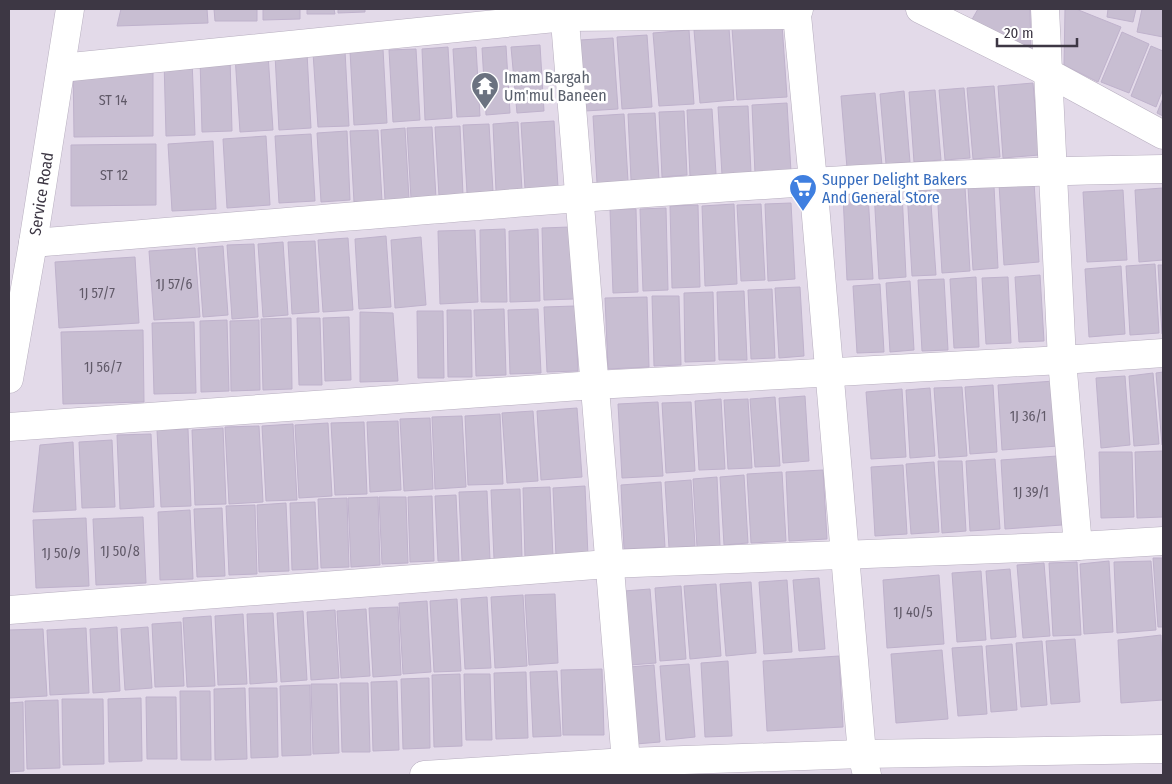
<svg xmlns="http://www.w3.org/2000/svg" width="1172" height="784" viewBox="0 0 1172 784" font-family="'Fira Sans Condensed',sans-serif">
<rect width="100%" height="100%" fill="#ede7f1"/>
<path fill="#e3dae9" d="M9,9h1154v766h-1154z"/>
<path fill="#c8bed2" stroke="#bfb2cc" d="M121,9h86l1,14 -91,3z
M214,9h43v12h-42z
M263,9h37v10l-37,1z
M307,9h27l1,5h-28z
M338,9h27v3l-27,1z
M978,9h52l1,46 -61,-32z
M1065,9h11l45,18 -23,55 -34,-17z
M1108,9h28l-3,13 -26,-5z
M1142,9h21v28l-26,-5z
M782,24l5,73 -50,3 -5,-72z
M729,28l5,72 -34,3 -6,-73z
M689,30l5,74 -35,2 -6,-73z
M1122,32l27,12 -20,49 -28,-11z
M647,35l5,72 -30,2 -5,-72z
M613,38l5,71 -33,2 -5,-71z
M540,45l4,66 -27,2 -6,-66z
M506,46l4,67 -24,2 -4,-67z
M1151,46l12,5v38l-7,18 -25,-11z
M448,47l4,71 -27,2 -3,-71z
M476,47l4,69 -23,1 -4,-68z
M383,49l4,74 -33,2 -4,-74z
M416,49l4,71 -27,2 -4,-72z
M345,51l4,75 -31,1 -5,-74z
M307,53l4,75 -32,2 -4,-75z
M268,54l5,76 -33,2 -5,-76z
M230,57l2,74 -30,1 -2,-74z
M164,60h28l3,75 -29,1z
M153,62v74l-79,1 -1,-74z
M1033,83l6,72 -36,3 -5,-72z
M994,86l6,71 -27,2 -6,-71z
M964,88l6,70 -25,2 -6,-70z
M935,90l6,70 -27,2 -5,-70z
M904,91l6,71 -24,2 -6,-70z
M875,93l7,72 -35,3 -6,-72z
M1163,98v18l-6,-3z
M787,103l4,69 -36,2 -3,-69z
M748,106l3,67 -29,2 -4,-68z
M712,109l4,65 -26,2 -3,-66z
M684,111l3,64 -25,2 -3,-65z
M655,113l4,66 -28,1 -3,-66z
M624,114l4,67 -31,2 -4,-67z
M554,121l4,66 -33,2 -4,-66z
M518,122l4,68 -26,1 -3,-67z
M489,124l4,67 -26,2 -4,-68z
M460,126l3,69 -24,1 -4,-69z
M432,127l4,71 -25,1 -4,-71z
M405,128l4,71 -24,1 -4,-70z
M378,130l4,71 -28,1 -4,-71z
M347,131l3,69 -29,2 -4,-69z
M311,134l4,67 -36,2 -4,-67z
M266,136l4,69 -43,3 -4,-69z
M213,141l3,68 -44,2 -4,-67z
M156,144v61l-85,1v-61z
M1034,182l5,80 -35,3 -5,-81z
M994,186l4,82 -25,2 -5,-83z
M965,187l5,84 -28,2 -5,-84z
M1163,188v72l-24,2 -4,-72z
M930,189l6,86 -24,1 -5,-85z
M1123,190l4,70 -40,2 -4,-70z
M902,191l4,86 -27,2 -5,-87z
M868,194l5,85 -26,1 -4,-85z
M791,203l4,76 -27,2 -3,-77z
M734,204l3,80 -32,2 -3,-80z
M761,204l4,76 -24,1 -4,-76z
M698,205l2,82 -28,1 -2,-82z
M666,208l2,82 -25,1 -3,-82z
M610,209h26l2,83 -25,1z
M570,227l4,72 -30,1 -2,-72z
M505,229l2,73h-26l-1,-72z
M538,229l2,72 -30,1 -1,-71z
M475,230l3,72 -38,2 -2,-73z
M386,236l5,71 -32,2 -4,-70z
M421,237l5,68 -31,3 -4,-68z
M348,238l5,72 -30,2 -5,-72z
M315,241l4,71 -27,2 -4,-72z
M283,242l5,73 -25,2 -5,-73z
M254,244l4,73 -26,2 -5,-74z
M223,246l5,69 -25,2 -5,-69z
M195,248l5,69 -46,3 -5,-69z
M135,257l4,66 -80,5 -4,-66z
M1155,264l4,69 -29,2 -4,-69z
M1158,265h5v69h-1z
M1121,266l4,68 -36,3 -4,-68z
M1040,275l4,66 -25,1 -4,-65z
M976,277l3,70 -25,1 -4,-69z
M1008,277l3,66 -25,1 -4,-66z
M944,279l4,71 -26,1 -4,-71z
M910,281l4,69 -24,2 -4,-69z
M880,284l4,68 -27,1 -4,-67z
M800,287l4,69 -25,2 -4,-70z
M772,289l3,69 -24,1 -3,-69z
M744,291l3,69h-28l-2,-68z
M713,292l2,69 -30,1 -1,-69z
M652,296h27l2,69 -27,1z
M647,297l2,70 -41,2 -3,-71z
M575,306l3,65 -31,1 -3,-65z
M504,309l2,66 -30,1 -2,-66z
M538,309l3,64 -31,1 -2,-64z
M447,310h24l1,67h-24z
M417,311h26l1,67h-26z
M360,312l33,1 5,68 -38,1z
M349,317l2,63 -26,1 -2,-63z
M291,318l1,71 -29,1 -2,-71z
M297,318h23l2,67h-23z
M227,320l2,71 -28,1 -1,-71z
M259,320l1,70 -29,1 -1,-70z
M194,322l2,71 -42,1 -2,-71z
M143,330l1,72 -81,2 -2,-72z
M1163,372v73h-1l-6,-72z
M1153,373l6,71 -25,2 -5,-70z
M1125,376l5,69 -29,3 -5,-70z
M1054,381l4,65 -56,4 -4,-65z
M993,385l4,67 -27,2 -5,-67z
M962,387l5,69 -28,2 -5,-70z
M930,388l5,68 -25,2 -4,-68z
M902,389l4,68 -35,2 -5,-67z
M805,396l4,65 -26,2 -4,-65z
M775,397l5,69 -25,1 -5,-68z
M721,399l4,70 -26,1 -4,-69z
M748,399l4,69 -24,1 -4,-69z
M658,402l5,74 -41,2 -4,-74z
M691,402l4,69 -29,2 -4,-70z
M577,408l5,69 -41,3 -4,-69z
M533,411l5,70 -31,2 -5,-70z
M500,414l3,70 -35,1 -3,-69z
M462,416l4,71 -31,2 -3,-72z
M430,418l3,71 -29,2 -4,-72z
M398,421l3,69 -31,2 -3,-70z
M364,422l3,72 -32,1 -4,-72z
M328,423l4,73 -33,2 -4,-73z
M293,424l4,76 -31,1 -4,-75z
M259,426l4,76 -34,2 -4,-77z
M223,428l3,76 -31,1 -3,-75z
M188,429l3,77 -30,1 -4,-77z
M151,434l3,73 -34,2 -3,-74z
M112,440l3,67 -33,1 -3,-66z
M73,442l3,68 -43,2 7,-67z
M1163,451v66l-26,1 -2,-66z
M1099,452h33l2,65 -33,1z
M1057,456l5,69 -57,4 -4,-69z
M995,459l5,70 -30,2 -4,-70z
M938,461h24l4,70 -24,2z
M934,462l5,70 -28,2 -5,-70z
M903,465l4,69 -32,2 -4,-69z
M823,470l4,69 -38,2 -3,-69z
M782,472l4,69 -35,2 -4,-69z
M744,475l4,68 -24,2 -4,-68z
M717,477l3,69 -23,1 -4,-68z
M691,480l4,66 -26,2 -4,-66z
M661,482l4,65 -41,2 -3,-64z
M585,486l3,70 -32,1 -3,-69z
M550,487l3,71 -28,1 -2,-71z
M520,489l2,69 -28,1 -3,-69z
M487,491l3,69 -28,1 -3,-69z
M456,495l3,66h-21l-3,-65z
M432,496l2,65 -24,1 -2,-65z
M378,497l2,68 -29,2 -3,-69z
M379,497h27l2,66 -26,1z
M347,498l2,69 -28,1 -3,-69z
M315,502l3,67 -26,1 -2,-67z
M286,503l3,68 -30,1 -2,-67z
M255,505l2,69 -28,1 -3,-69z
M222,508l3,68 -28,1 -3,-68z
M190,510l3,69 -33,1 -2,-68z
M143,517l3,66 -50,2 -3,-66z
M86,518l3,68 -53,2 -3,-68z
M1153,558h10v69h-5z
M1109,561l4,71 -29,2 -4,-70z
M1151,561l5,69 -39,3 -3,-71z
M1077,562l4,73 -28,1 -4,-73z
M1044,563l6,73 -27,2 -6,-73z
M1010,569l6,68 -25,2 -5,-68z
M981,571l5,69 -29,2 -5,-69z
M939,575l5,69 -57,4 -4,-68z
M819,578l6,71 -26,2 -6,-71z
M787,580l5,72 -28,2 -5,-72z
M751,582l5,71 -30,3 -6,-72z
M716,584l5,72 -31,3 -6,-73z
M681,586l5,73 -26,2 -5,-73z
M650,589l6,74 -26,2 -6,-74z
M555,594l3,69 -29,2 -4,-70z
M523,595l4,71 -32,2 -4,-71z
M487,597l4,71 -26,1 -4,-70z
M457,599l4,72 -27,1 -4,-71z
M427,601l4,71 -28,2 -4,-71z
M398,607l3,68 -28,2 -4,-69z
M366,609l4,67 -29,2 -4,-67z
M335,610l4,68 -28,2 -4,-68z
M303,611l4,69 -26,2 -4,-69z
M273,613l4,69 -27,2 -3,-70z
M243,614l4,70 -29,1 -3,-69z
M211,616l4,70 -28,1 -4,-69z
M181,622l3,64 -29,1 -3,-63z
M117,627l3,64 -27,2 -3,-64z
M148,627l4,61 -27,2 -4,-61z
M86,628l3,65 -39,2 -3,-65z
M43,629l4,67 -38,2v-68z
M1161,635l2,65 -42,3 -3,-63z
M1075,639l5,63 -29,2 -5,-63z
M1042,641l5,64 -26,2 -5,-64z
M1012,644l5,66 -26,2 -5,-66z
M982,646l5,68 -29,2 -6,-68z
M942,650l6,69 -52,4 -5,-69z
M839,656l4,71 -76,4 -4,-70z
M728,661l4,75 -27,1 -4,-74z
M689,664l6,73 -29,3 -6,-74z
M654,665l6,77 -24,2 -7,-77z
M602,669l2,66h-41l-2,-65z
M557,671l4,65 -28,1 -3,-65z
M526,672l2,66 -32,1 -2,-66z
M460,674l2,72 -28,1 -2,-72z
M464,674h26l2,66h-26z
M429,678l1,70 -27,1 -2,-70z
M397,681l2,69 -26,1 -2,-69z
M340,683h28l2,69h-28z
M311,684h26l2,69 -26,1z
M310,685l1,70 -29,1 -2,-70z
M245,688l2,71 -32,1 -1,-71z
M249,688h28l1,69 -27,1z
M180,691h30l1,69h-30z
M146,697h30l1,62h-30z
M141,698l1,63 -33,1 -1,-63z
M62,699h41l1,65 -41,1z
M58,700l2,68 -33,1 -2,-68z
M23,702l1,69 -15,1v-69z"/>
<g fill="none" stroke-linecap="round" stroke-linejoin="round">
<defs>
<g id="minor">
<path d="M564,9c22,251 39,502 62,753l7,13"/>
<path d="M799,9l-2,6 16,166 49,573 5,21"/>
<path d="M920,9l127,63 116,63"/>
<path d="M1045,9l17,351 16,186"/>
<path d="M61,68l504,-51 232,-2"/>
<path d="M33,243c259,-21 518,-45 778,-61 117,-8 235,-11 352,-13"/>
<path id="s1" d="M9,379l24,-136 37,-234"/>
<path d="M9,427l585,-42 468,-25 101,-7"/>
<path d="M9,610l599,-46 470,-18 85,-5"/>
<path d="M424,775l202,-13 236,-8 301,-5"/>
</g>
</defs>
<use href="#minor" stroke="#b7aebf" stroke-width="29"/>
<use href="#minor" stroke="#fff" stroke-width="28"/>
</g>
<defs>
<symbol id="temple-pin" viewBox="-11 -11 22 30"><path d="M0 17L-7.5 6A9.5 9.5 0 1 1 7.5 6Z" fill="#6b7280" stroke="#fff"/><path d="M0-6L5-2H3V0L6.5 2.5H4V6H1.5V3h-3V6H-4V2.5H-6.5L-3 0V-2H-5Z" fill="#fff"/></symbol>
<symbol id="supermarket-pin" viewBox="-11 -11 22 30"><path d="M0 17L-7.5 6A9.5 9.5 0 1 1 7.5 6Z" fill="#3f7fe0" stroke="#fff"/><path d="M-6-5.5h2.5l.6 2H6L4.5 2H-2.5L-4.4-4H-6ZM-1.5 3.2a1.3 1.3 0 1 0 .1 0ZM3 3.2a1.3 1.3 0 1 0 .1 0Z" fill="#fff"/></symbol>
</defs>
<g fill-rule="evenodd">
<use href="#temple-pin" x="469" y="70" width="32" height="43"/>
<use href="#supermarket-pin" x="787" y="172" width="32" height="43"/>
</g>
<g text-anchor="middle" stroke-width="5" stroke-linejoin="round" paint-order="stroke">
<g font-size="14" fill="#605968">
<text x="113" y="105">ST 14</text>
<text x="114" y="180">ST 12</text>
<text x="174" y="289">1J 57/6</text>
<text x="97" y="298">1J 57/7</text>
<text x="103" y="372">1J 56/7</text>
<text x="1028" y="421">1J 36/1</text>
<text x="1031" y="497">1J 39/1</text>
<text x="120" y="556">1J 50/8</text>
<text x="61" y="558">1J 50/9</text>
<text x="913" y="617">1J 40/5</text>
</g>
<g font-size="16" fill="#5b616d" stroke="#fff" text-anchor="start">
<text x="504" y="83">Imam Bargah<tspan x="504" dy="18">Um'mul Baneen</tspan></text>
</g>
<g font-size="16" fill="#366cbe" stroke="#fff" text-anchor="start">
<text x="822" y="185">Supper Delight Bakers<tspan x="822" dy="18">And General Store</tspan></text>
</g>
<g font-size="16" fill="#3d3744" stroke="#fff">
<text dy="6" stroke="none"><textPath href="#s1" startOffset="188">Service Road</textPath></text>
</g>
</g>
<rect width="1172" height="784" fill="none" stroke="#3d3744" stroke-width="20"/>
<path d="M997 38v8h80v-8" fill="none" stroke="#3d3744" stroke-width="2.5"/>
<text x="1004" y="38" font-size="15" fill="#3d3744" stroke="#ffffff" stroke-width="4" paint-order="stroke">20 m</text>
</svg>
